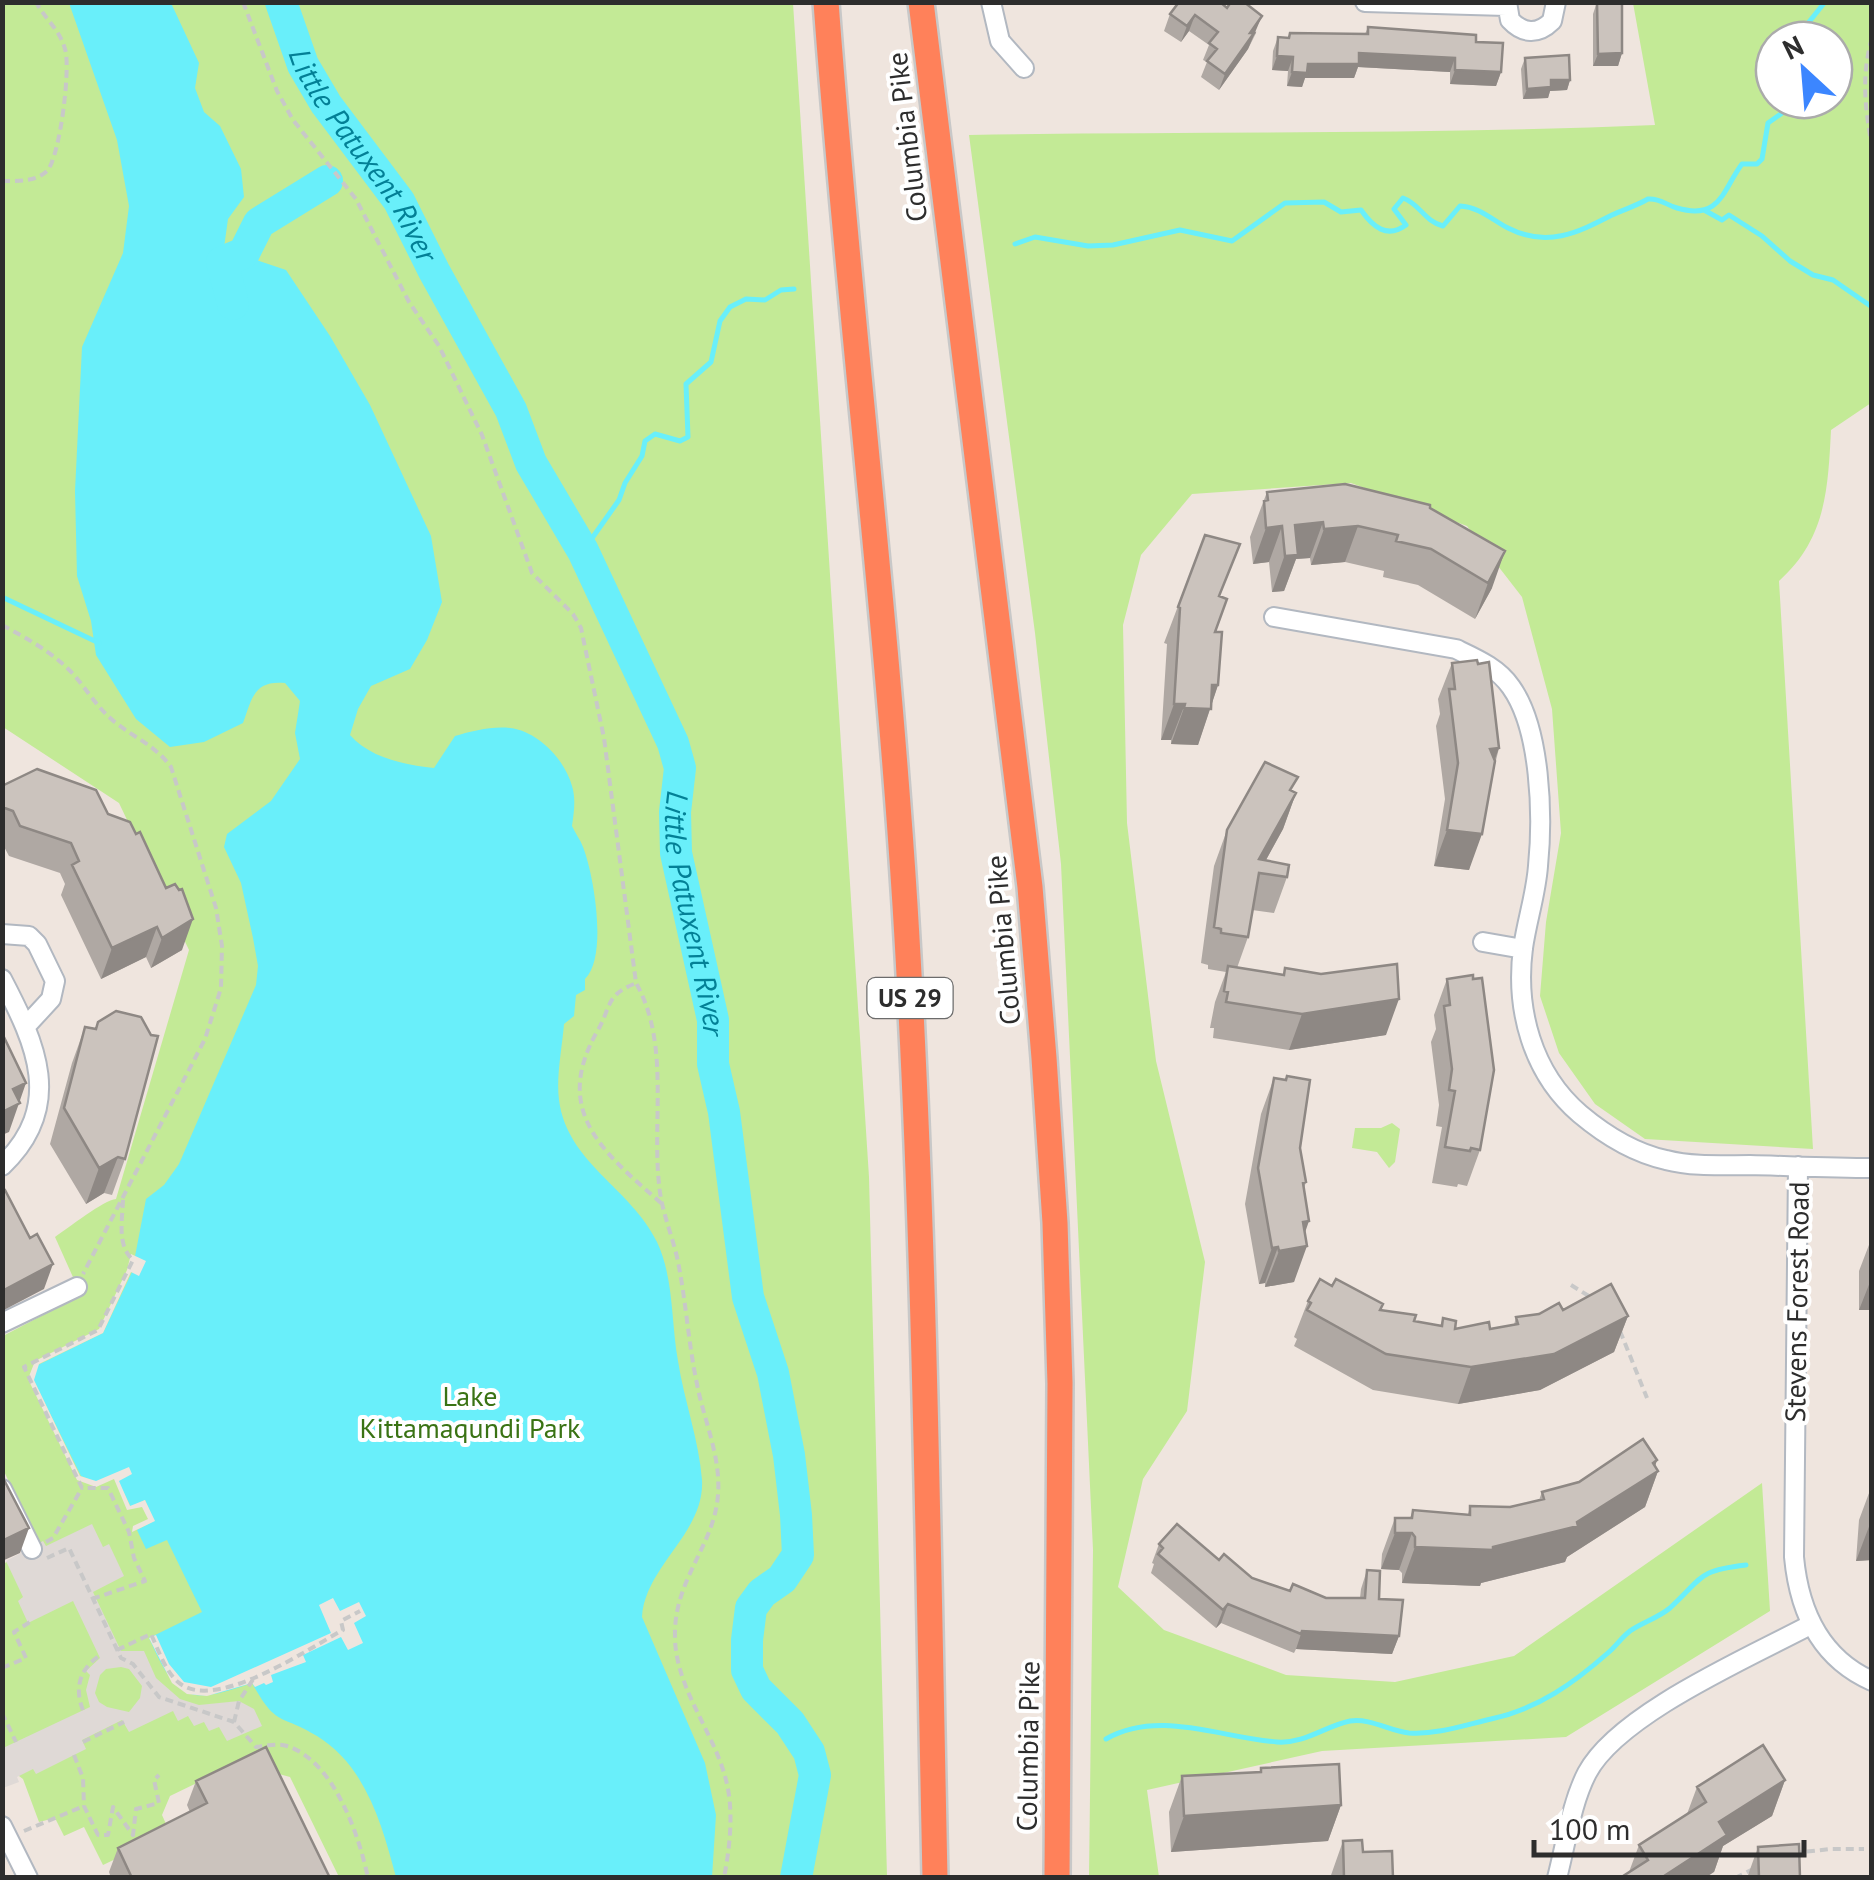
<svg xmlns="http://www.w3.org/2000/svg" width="1874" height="1880" viewBox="0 0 1874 1880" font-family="'PT Sans',sans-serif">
<rect width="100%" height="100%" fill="#efe5de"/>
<path fill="#c3ea96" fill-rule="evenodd" d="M2,3h791l76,1174 18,700h-548l-49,-100 -52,-14 -68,33 -8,19 8,18 -67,32 -19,-38 -20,9 -9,-18 -16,4 -16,-43 -20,-15v-200l35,-19 -35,-76v-133l78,-41 -26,-58c13,-9 49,-37 61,-38l73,-249 -70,-147 -116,-76z
M1633,3h238v400l-40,27c-3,59 -5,109 -52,151l34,568 -168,-10 -50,-35 -36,-51 -19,-57 6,-74 15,-89 -9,-124 -30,-112 -55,-71 -116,-43 -159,11 -51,61 -18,70 4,198 29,238 49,201 -18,149 -44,68 -25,108 46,43 122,45 109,7 119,-26 248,-173 8,128 -204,126 -244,14 -175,39 12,87h-70l4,-327 -32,-686 -26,-231 -66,-498c229,-4 457,0 686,-10zM1774,40h60v60h-60z
M1392,1123l8,6 -5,33 -6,6 -12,-16 -25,-4 3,-20h26z"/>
<path fill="#dfd9d6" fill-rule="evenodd" d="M92,1524l11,23 6,-3 15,32 -31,16 28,59h23l12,27 24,21 19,6 40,-4 15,8 8,17 -35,15 -8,-14 -10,4 -5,-9 -10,4 -6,-10 -10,5 -5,-10 -44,21 -7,-12 -40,20 4,9 -50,25 -3,-5 -16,8 2,5 -16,6v-40l87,-41 -4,-17 4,-15 -4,-4 14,-13 -27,-57 -45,22 -10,-22 5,-4 -17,-36 37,-20 3,5zM121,1667l8,2 13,17 -2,12 -11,14 -22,-5 -8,-5 -4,-9 5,-18 6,-6z"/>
<path fill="#69effa" d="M69,3h102l28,60 -4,25 9,24 16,14 21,43 3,28 -16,22 -6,43 31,-3 33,11 44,66 40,69 61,131 11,66 -15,38 -17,29 -39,17 -13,23 -8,26c20,23 55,30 84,33l21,-32c17,-5 37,-10 55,-8 28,3 55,32 62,58 4,13 2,26 0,40 3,7 8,13 11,21 11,28 25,110 2,132v11l-9,5 -2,21 -10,8c-2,25 -8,52 -5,76 8,63 72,88 98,142 17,36 14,80 21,119 6,39 21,79 24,119 3,53 -57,86 -60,137l63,146 11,52 -4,62h-316c-14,-52 -30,-111 -79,-141 -38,-23 -40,-8 -65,-53 -65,23 -75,17 -103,-45l53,-26 -35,-72 -21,9 -9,-19 17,-9 -9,-21 -14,7 -13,-26 10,-13 -32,14 -15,-6 -48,-97 5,-14 65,-32 29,-61 14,-73 18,-14 15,-21 77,-179 2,-19 -5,-28 -12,-55 -17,-36 3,-13 44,-33 29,-42 -5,-26 5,-32 -15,-18c-31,-3 -33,15 -42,40l-39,19 -34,5 -34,-28 -40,-64 -5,-34 -14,-45 -2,-85 7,-144 41,-94 6,-47 -12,-66z"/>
<path fill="#efe5de" d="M131,1254l15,7 -7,15 -8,-4 -28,61 -64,31 -5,16 46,96 16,5 33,-14 3,7 -13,7 11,25 15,-6 10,21 -23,11 1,-6 15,-7 -6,-12 -15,3 -13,-31 -18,8 -19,-7 -49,-101 7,-18 64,-32 28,-59z
M333,1598l7,13 19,-9 7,14 -12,7 9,20 -15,7 -7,-13 -38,18 3,7 -35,13 2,7 -7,3 -2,-2 -9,4 -3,-4 -45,13 -20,-2 -15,-11 -23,-45 7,-3 13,29 15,18 27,5 120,-54 -12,-28z"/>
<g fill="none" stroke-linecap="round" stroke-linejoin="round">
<path stroke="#69effa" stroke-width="5" d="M1799,40l2,-8 24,-30
M1704,210l18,10 7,-5 33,21 28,25 23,14 20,5 39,27
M1015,244l20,-7 53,9 25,-1 67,-15 52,11 53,-38 39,-1 17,10 20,-2c12,17 26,29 45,15l-12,-16 9,-11c17,6 21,23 40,28l17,-20c20,1 32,14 48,22 39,20 69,5 104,-13 13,-6 24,-9 36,-16 12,-1 18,6 29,9 44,13 46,-19 65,-44h15l5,-5 6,-36 17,-12 5,-11
M583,551l36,-51 6,-17 17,-27 3,-15 10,-7 25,7 8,-4 -2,-53 25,-22 9,-41 10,-14 16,-8 19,1 16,-10 13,-1
M2,597l97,46
M1106,1739c53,-30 115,-1 171,3 28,2 48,-16 73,-21 21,-3 39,10 59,12 27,2 56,-8 82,-14 47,-10 83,-36 118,-67 7,-6 13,-15 21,-21 13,-9 28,-13 40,-23 34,-31 26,-37 76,-43"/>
<g stroke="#69effa" stroke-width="32">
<path id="s1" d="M281,2l22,63 23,39 73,97 35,70 77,139 20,53 52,88 90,192 7,25 -5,44 1,41 37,167v44l11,48 24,185 25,76 16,82 7,60 2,40 -16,24 -20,14 -11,15 -4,32v30l9,19 34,34 19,29 6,23 -19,103"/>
<path d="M233,304l-11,-42 22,-9 15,-30 68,-42"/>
</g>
<defs>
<path id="minor" d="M991,2l9,39 24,27
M1365,2l141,4
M1507,2l3,18c13,14 28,15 42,1l4,-19
M1274,617l182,32c21,10 42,19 55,38 30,42 32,129 27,179 -2,28 -11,54 -15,82 -8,61 9,125 57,166 25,21 54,39 86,46 27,7 56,5 84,5 40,1 81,3 122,3
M2,934l27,2 8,8 18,37 -4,18 -24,26
M1483,942l40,7
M2,979c34,65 63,127 0,187
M1798,1166l-4,391c5,53 26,101 78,124
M2,1323l75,-36
M2,1489l30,60
M2,1826l26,52
M1557,1878c9,-34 14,-74 30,-105 31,-59 163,-116 223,-148"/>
<path id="highway" d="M826,2c22,302 60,602 79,903 20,324 23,649 30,973
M921,2l109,885 14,171 11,165 5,160 -3,495"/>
</defs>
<use href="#minor" stroke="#b2b8c1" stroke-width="22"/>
<use href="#highway" stroke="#c8c8c8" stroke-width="30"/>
<path stroke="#c8c8c8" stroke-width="4" stroke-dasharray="8 5" stroke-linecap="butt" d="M243,2l34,89 16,29 63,79 53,103 30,44 43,89 50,138 41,41 8,14 23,110 32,245c34,60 16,136 23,201 2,25 12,48 18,73 9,42 11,85 20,127 7,37 24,72 21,111 -4,52 -45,85 -43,143 1,51 39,94 51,142 8,31 4,66 -2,98
M1872,38c-11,37 -7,71 0,108
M2,181c16,0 33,1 45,-10 13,-14 24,-104 18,-122 -5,-19 -20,-30 -29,-47
M2,625c26,14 52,28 72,50 14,16 24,34 42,48 19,15 40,23 55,44l45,141 6,38 -1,42 -16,51 -122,235
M634,984c-28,11 -23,23 -36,46 -47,81 5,122 63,173
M1571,1285l21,13
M1620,1331l27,67
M46,1542l7,-4 29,-50
M47,1558l22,-10 52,110 12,6 26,33 75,25 22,25c9,-1 22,-4 31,-1 47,15 72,89 81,132
M92,1599l53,-18 -11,-23 -5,-26 -21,-44h-26l-58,-121 74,-37 35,-70c-17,-15 -10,-41 -10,-63
M117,1650l34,-16c7,15 14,37 27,48 36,32 131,-34 165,-52l-2,-9 19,-10
M2,1668l24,-10 -12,-26 16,-10
M83,1710c-9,-22 -3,-41 16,-54
M2,1713l14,29
M234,1722l5,-21 15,-23
M83,1742l41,-20
M74,1755l9,23 1,28 14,29h10l5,-28 20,28 3,-26 23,-6 -5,-23 5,-5
M24,1831l60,-25
M1794,1853l37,-4h33
M1735,1878l18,-9"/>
<use href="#minor" stroke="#fff" stroke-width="18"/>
<use href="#highway" stroke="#ff815a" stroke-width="25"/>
</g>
<path fill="#afa8a3" d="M1179,2l77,31 -8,16 -29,41 -18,-13 6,-15 -4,-2 6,-15 -20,-14 -8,11 -17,-11 6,-17z
M1597,2l25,51 -4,13h-25v-52z
M1368,27l108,15 25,30 -5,14 -46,-2v-12l-92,-5 -4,11h-49l-3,9 -15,-1 1,-15 -16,-1 1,-19 5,-14 10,1 2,-5 75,1z
M1525,58l45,22 -3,10 -17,1 -2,7 -25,1 -2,-30z
M1267,492l163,16 62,80 -17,31 -57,-34 -35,-8 1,-6 -39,-9 -34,3 -1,-7 -14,1 -12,32 -12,1 -3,-30 -16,2 -3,-27z
M1205,535l15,62 -5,35 3,53 -20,60 -27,-1v-4h-10l6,-96 -3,-1z
M1452,663l47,85 -30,122 -35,-4 11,-67 -9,-73 4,-12 -2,-15z
M2,786l106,28 74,136 -31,18 -5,-11 -45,22 -40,-84 4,-11 -5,-11 -51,-17 -7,-13z
M1292,791l4,2 -13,36 -17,31 21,17 -13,36 -22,-3 -4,27 -11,31 46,7 2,-7 101,67 -97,15 -76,-12 1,-10h-4l5,-26 11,-30 -18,-3v-4l-7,-2 13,-97 13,-36z
M1447,979l33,171 -13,36 -9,-2 -1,3 -25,-4 10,-56 -6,-1 3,-21 -8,-63 5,-13 -2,-14z
M85,1027l40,132 -13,36 -8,-2 -18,11 -36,-60 22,-81z
M1274,1078l26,70 6,34 -2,6 1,46 -11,48 -29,5v-4l-6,1 -14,-80 16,-90z
M1872,1237v73h-13v-39z
M1332,1286l51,18 -2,6 33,11 26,5 3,-8 12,11h35l24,-4 2,-8 47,-7 65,6 -14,36 -74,38 -82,14 -85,-14 -79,-44 3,-7 -3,-2 14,-36z
M1657,1460l-2,6 3,5 -13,36 -78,50 -2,5 -84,21 -1,3 -78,-3v-10l-3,-3 -18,-1 1,-15 13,-36h15l3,-8 55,4 2,-8 40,1 29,-7 3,-8z
M1872,1485v75l-16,1 3,-41z
M1159,1544l60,16 33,18 38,13 36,7h34l1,-9 6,-19 12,29 20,37 -7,18 -96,-5 -2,4 -73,-30 -5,5 -65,-55 3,-9 -2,-1z
M1261,1768l80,37 -13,36 -157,11 -2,-40 13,-36 78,-4z
M1785,1780l-13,36 -49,30 -9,26h-85l10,-27 48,-31 10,-27z
M196,1781l134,97h-219l-2,-6 9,-24 72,-36 -3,-7z
M1343,1841l20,11 30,26h-63z
M1758,1847l42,31h-53z"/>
<path fill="#8e8884" d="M1195,15l-6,16 -8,11 6,-16z
M1262,16l-14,33 -29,41 6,-16z
M1359,53l96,5 -5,14 -92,-5 -4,11h-49l-3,9 -15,-1 5,-14 16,-8z
M1622,53l-4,13h-25l5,-12z
M1277,56l16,1 -5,14 -16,-1z
M1455,70l46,2 -5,14 -46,-2z
M1551,80h19l-3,10 -17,1 -2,7 -25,1 4,-10z
M1323,522l-13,36 -14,1 -12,32 -12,1 23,-67z
M1282,526l-13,36 -16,2 13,-36z
M1358,526l-13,36 -34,3 13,-36z
M1505,551l-13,37 -17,31 13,-36z
M1212,685h6l-20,60 -27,-1 13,-36z
M1174,704h11l-14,36h-10z
M1499,748l-13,36 4,-35z
M1296,793l-13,36 -37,67 13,-37z
M1447,830l35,4 -13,36 -35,-4z
M193,919l-11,31 -31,18 11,-30z
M157,927l-11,30 -45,22 11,-31z
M1399,999l-13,36 -97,15 13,-36z
M26,1083l-17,49 -7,3v-23l11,-23z
M118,1157l-14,36 -18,11 13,-36z
M1309,1221l-9,26 7,-1 -13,36 -29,5 14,-36 24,-29z
M1278,1247l-13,36 -6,1 13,-36z
M53,1264l-9,25 -42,22v-20z
M1872,1277v33h-13z
M1628,1316l-14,36 -74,38 -82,14 13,-37z
M1657,1460l-5,15 6,-4 -13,36 -78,50 -2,5 -84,21 -1,3 -78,-3 13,-36h78l84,-25z
M1870,1524h2v36l-16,1z
M29,1528l-9,25 -18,8v-20z
M1395,1533h17l-13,37 -18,-1z
M1228,1604l-7,19 -5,5 7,-18z
M1302,1631l97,5 -7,18 -96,-5z
M1785,1780l-13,36 -49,30 -9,26 -9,6h-44l58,-56z
M1341,1805l-13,36 -157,11 13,-36z"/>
<path fill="#cbc3bd" stroke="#8e8884" stroke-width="2.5" d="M1179,2h41l7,6 4,-6h13l18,14 -12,17h4l-29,41 -18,-13 10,-12 -8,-6 9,-11 -23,-17 -8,11 -17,-12z
M1597,2h25v51l-24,1z
M1368,27l108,8v7l27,1 -2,29 -46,-2v-12l-96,-5v11h-51l-1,9 -15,-1 1,-15 -16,-1 1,-19 11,1 1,-5 78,1z
M1569,55l1,25h-19v7l-24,2 -2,-31z
M1345,484l85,21v3l75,43 -17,32 -57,-34 -35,-8 2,-6 -40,-9 -34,3 -1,-7 -28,3 3,30 -13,1 -3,-30 -16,2 -2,-27 4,-1 -1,-8z
M1205,535l35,9 -21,52 8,3 -12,33h7l-4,53h-6l-1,24 -27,-1 1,-4h-11l6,-96 -2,-1z
M1477,660l1,4 11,-2 10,86 -9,1 5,12 -13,73 -35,-4 11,-67 -9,-74h6l-3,-26z
M1265,762l33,15 -8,13 6,3 -37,66 30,6 -2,12 -28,-4 -11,64 -27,-4v-4l-7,-2 13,-97z
M37,769l59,21 12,24 22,8 6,12 4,-2 26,56 9,-4 4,6 3,-1 11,30 -31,19 -5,-11 -45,21 -40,-83 7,-4 -8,-18 -51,-17 -7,-15 -11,-4v-21z
M1397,964l2,35 -97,15 -76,-12 2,-10 -4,-1 4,-25 56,9 1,-7 36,6z
M1473,975v4l9,-1 12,92 -14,80 -9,-2 -1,3 -25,-4 10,-56 -6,-1 3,-21 -8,-63 6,-1 -3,-26z
M116,1011l25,6 10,18 7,1 -33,123 -7,-2 -19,11 -35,-60 21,-81 11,2 2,-7z
M2,1033l24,50 -13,6 7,14 -18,9z
M1287,1076l23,4 -10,68 6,34 -3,1 6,38 -6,1 4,24 -28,5 -1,-4 -6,1 -14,-80 16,-90 12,2z
M5,1190l25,48 7,-4 16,30 -51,27v-100z
M1320,1279l12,7 4,-7 47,25 -3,6 36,5 -2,6 28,5 1,-8 13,3 -1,8 34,-7 1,7 28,-5 -2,-7 23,-3 20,-11 4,7 48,-26 17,32 -74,38 -83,13 -85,-13 -79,-44 4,-7 -3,-2z
M1643,1439l14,21 -4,3 5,8 -81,51 1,4 -85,21v3l-78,-3v-10l-3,-4h-17v-15h17l1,-8 57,5v-9l40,1 34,-8 -2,-7 37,-10z
M2,1476l27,52 -27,13z
M1177,1524l42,36 5,-6 28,24 38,13 3,-7 33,14h39l2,-28 13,1 -1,28 24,1 -4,36 -97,-5 -1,3 -73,-30 -5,6 -65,-56 5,-6 -4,-4z
M1763,1745l22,35 -66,42 8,13 -66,43h-41l28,-18 -9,-15 67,-43 -9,-15z
M266,1747l64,131h-198l-14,-30 89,-45 -11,-22z
M1339,1764l2,41 -157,11 -2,-40 79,-4v-4z
M1362,1840l1,12 29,-1 1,27h-49l-1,-37z
M1799,1844l1,34h-41l-1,-31z"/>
<g text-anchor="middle" stroke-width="8" stroke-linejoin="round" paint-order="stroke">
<rect fill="#fff" stroke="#6c6c6c" stroke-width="2.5" x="867.5" y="978" width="85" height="40" rx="8"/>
<g font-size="25" font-weight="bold" fill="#2d2d2d">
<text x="910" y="1007">US 29</text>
</g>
<g font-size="28" fill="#2d2d2d" stroke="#fff">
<text transform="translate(907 137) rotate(-97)" y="10">Columbia Pike</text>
<text transform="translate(1003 940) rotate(-95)" y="10">Columbia Pike</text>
<text transform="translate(1797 1302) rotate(-89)" y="10">Stevens Forest Road</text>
<text transform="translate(1028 1746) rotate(-89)" y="10">Columbia Pike</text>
</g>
<g font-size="28" fill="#3a7314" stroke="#fff">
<text x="470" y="1406">Lake<tspan x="470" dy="32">Kittamaqundi Park</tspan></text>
</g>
<g font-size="30" font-style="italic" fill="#038096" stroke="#fff">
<text dy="10" stroke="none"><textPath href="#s1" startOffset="175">Little Patuxent River</textPath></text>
<text dy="10" stroke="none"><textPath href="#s1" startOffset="1015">Little Patuxent River</textPath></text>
</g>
</g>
<rect width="1874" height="1880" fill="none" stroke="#2d2d2d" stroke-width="10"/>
<g transform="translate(1804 70) rotate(334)"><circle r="48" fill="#ffffff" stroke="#ababab" stroke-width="2.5"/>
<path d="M0-8L18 38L0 25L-18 38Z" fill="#3c86ff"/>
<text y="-15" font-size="28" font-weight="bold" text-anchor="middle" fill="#2d2d2d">N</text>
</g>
<path d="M1534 1840v15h270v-15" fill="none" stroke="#2d2d2d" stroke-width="5"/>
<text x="1549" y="1840" font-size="30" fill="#2d2d2d" stroke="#ffffff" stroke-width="8" paint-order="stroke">100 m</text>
</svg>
